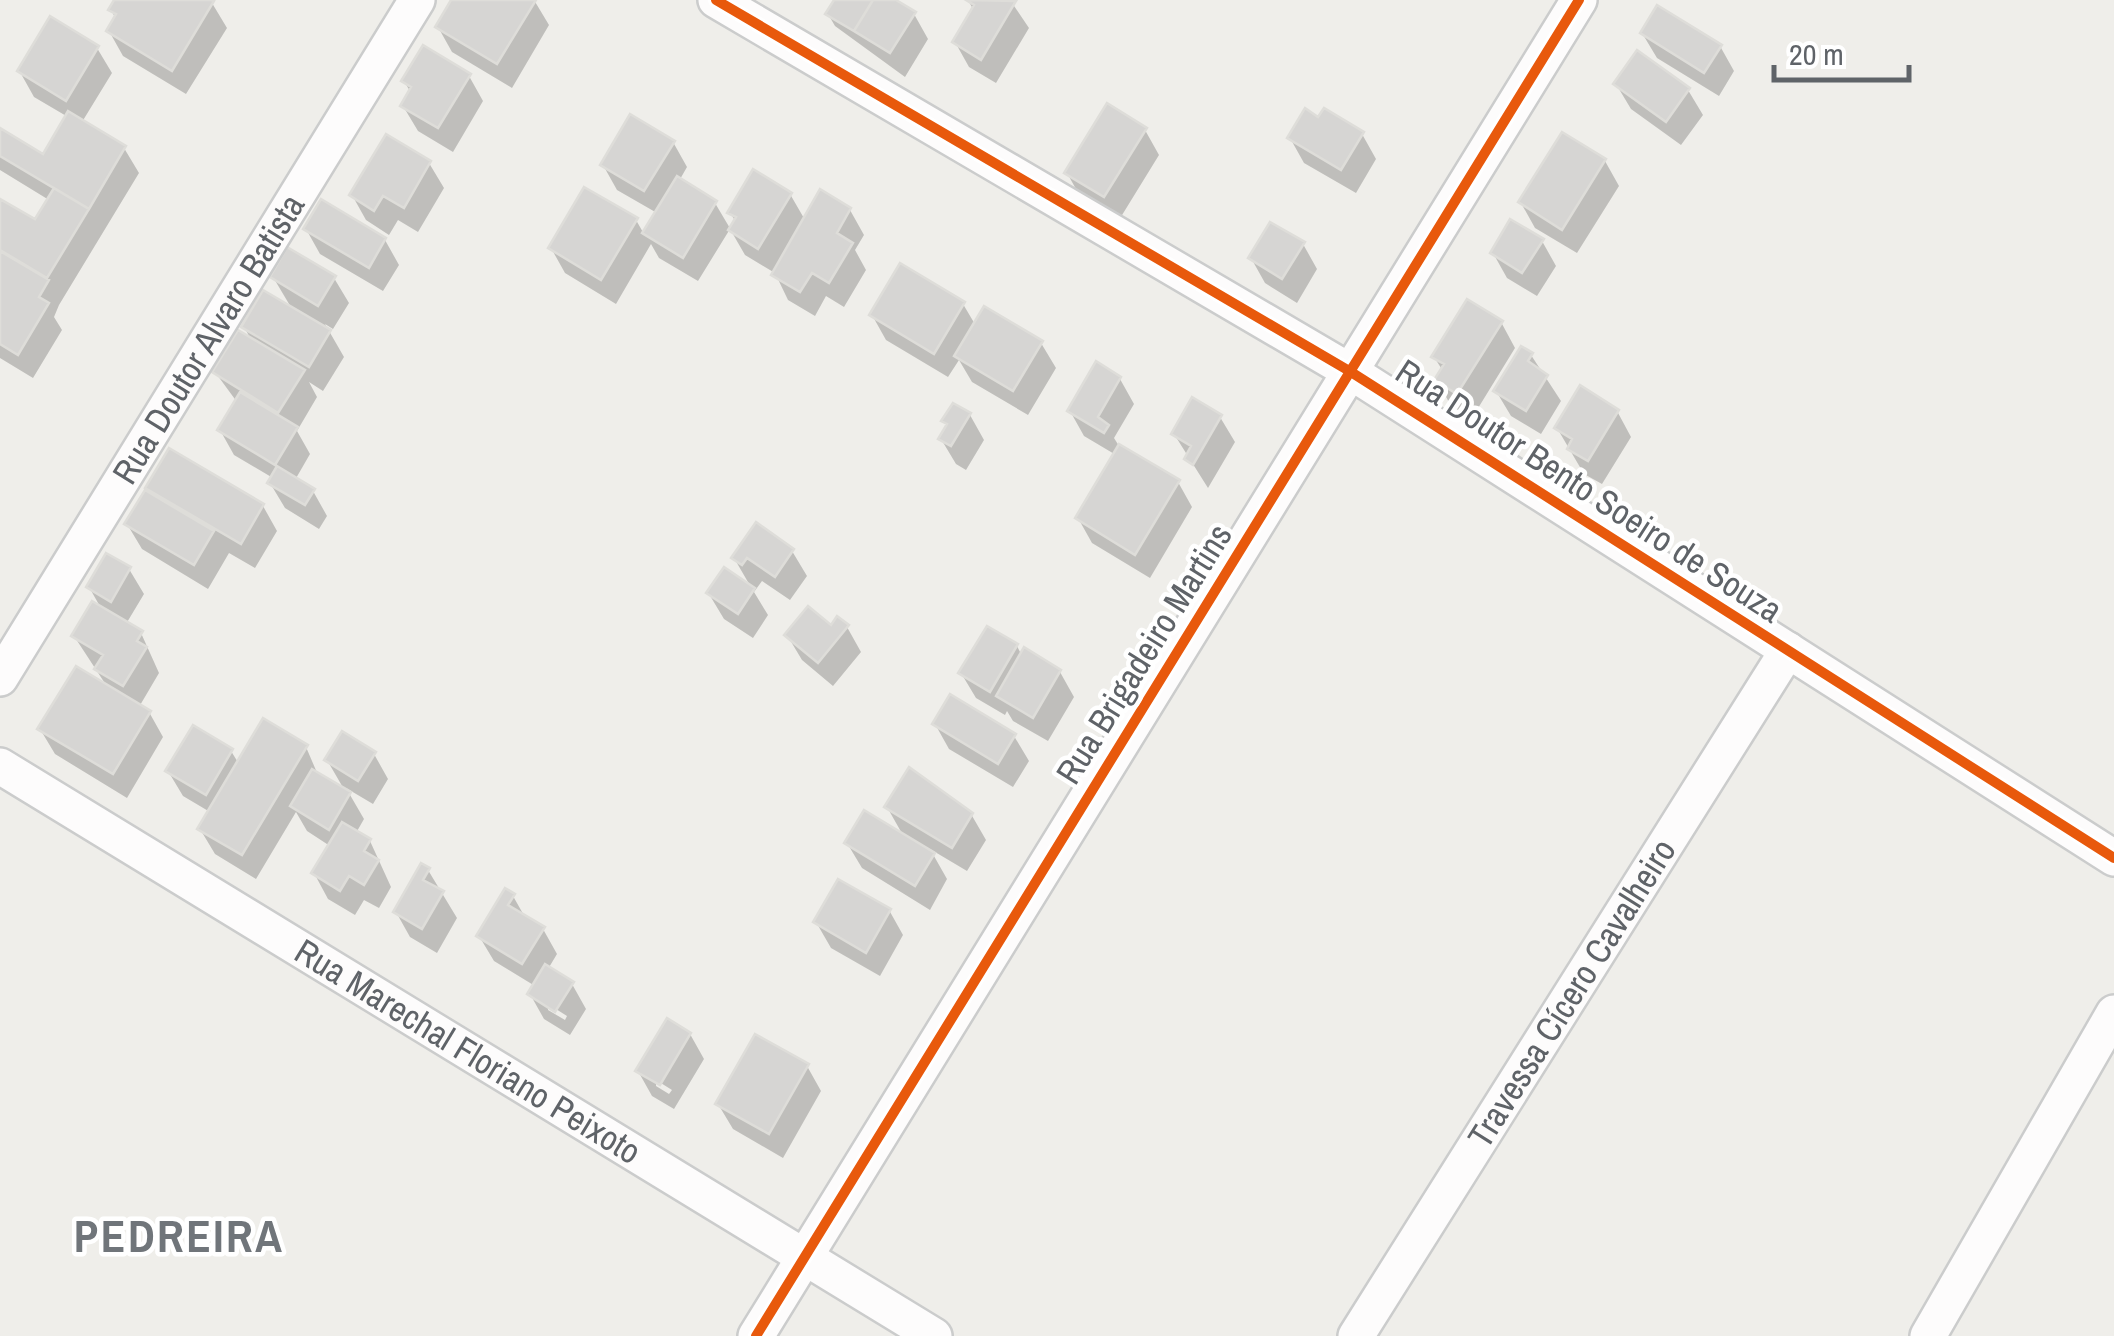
<svg xmlns="http://www.w3.org/2000/svg" width="2114" height="1336" viewBox="0 0 2114 1336" font-family="'Archivo Narrow',sans-serif">
<rect width="100%" height="100%" fill="#efeeea"/>
<path fill="#0003" fill-rule="evenodd" d="M117,0l95,3 15,25 -41,66 -63,-38 -14,-25 7,-12 -5,-9z
M454,0h80l15,25 -37,63 -60,-36 -14,-25z
M837,0h54l23,14 14,25 -23,38 -70,-51 -7,-12z
M968,0h42l19,28 -33,55 -27,-16 -14,-25 19,-31z
M1642,33l78,13 14,25 -15,25 -62,-38z
M97,48l15,25 -30,49 42,26 15,25 -80,132 -5,12 8,13 -29,48 -33,-20v-154l35,18 14,-22 -49,-30v-39l44,26 24,-40 -34,-20 -14,-25z
M469,76l14,25 -30,51 -35,-21 -15,-25 8,-13 -7,-12z
M1616,84l72,6 15,25 -22,30 -50,-36z
M1145,130l14,25 -40,65 -38,-22 -14,-25z
M1362,134l14,25 -20,34 -52,-30 -14,-25z
M673,142l14,25 -8,14 36,22 16,27 5,-8 -6,-9 60,-19 15,26 45,-10 14,25 -9,15 11,20 -22,37 -18,-11 -11,20 -27,-16 -13,-27 -30,-18 -15,-26 -32,52 -39,-23 -8,-14 -35,60 -51,-31 -14,-25 85,-28 8,14 13,-21 -40,-23 -14,-25z
M1605,161l14,25 -42,67 -42,-25 -14,-25z
M429,163l15,25 -26,44 -20,-12 -9,15 -23,-15 -14,-25z
M306,229l79,11 14,25 -16,26 -63,-37z
M1542,241l14,25 -19,30 -30,-18 -14,-25z
M1303,244l14,25 -20,34 -32,-20 -14,-25z
M273,277l61,1 15,25 -16,26 -8,-5 19,33 -21,34 -14,-9 8,15 -20,34 13,23 -15,26 18,11 14,25 -8,13 -34,-21 -15,-25 3,-5 -39,-23 -14,-25 17,-28 -22,-30 37,-31 -8,-14 48,-18z
M963,304l13,22 65,17 15,25 -28,47 -56,-33 -13,-22 -11,17 -62,-37 -14,-25z
M1501,322l14,26 -43,70 -21,-12 -14,-26 6,-9 -9,-14z
M1531,355l30,46 -20,33 -30,-18 -15,-25z
M1120,379l14,25 -20,34 5,8 59,36 14,25 -42,71 -58,-35 -14,-25 38,-63 -32,-19 -14,-25z
M1617,411l14,26 -29,47 -18,-10 -27,-46z
M970,415l14,25 -18,30 -10,-6 -15,-25 7,-12 -4,-6z
M1220,417l15,25 -27,46 -34,-54z
M170,451l93,55 14,25 -22,37 -26,-15 -21,36 -66,-40 -15,-25z
M792,551l15,25 -17,24 -28,-19 -8,11 14,23 -15,23 -29,-19 -15,-25 43,-5 -18,-31z
M129,569l15,25 -18,30 15,9 18,40 -20,34 10,5 14,25 -36,61 -72,-44 -15,-25 68,-41 -34,-52 28,-26 -13,-23z
M847,627l14,25 -28,34 -31,-26 -15,-25z
M1017,646l5,10 38,16 14,25 -26,44 -35,-20 -6,-10 -2,4 -29,-17 -15,-25z
M935,724l79,12 15,25 -16,26 -64,-38z
M306,747l12,28 27,16 -18,-31 47,-6 14,25 -15,25 -27,-16 18,31 -8,14 14,8 21,46 -12,21 -15,-8 -9,15 -27,-16 -14,-26 16,-27 -23,-15 -11,-19 -40,67 -41,-25 -15,-25 10,-17 -27,-16 -15,-25 63,-20 8,13z
M909,770l62,44 15,26 -19,31 -37,-22 17,30 -17,31 -68,-42 -15,-25 57,-6 -17,-30z
M428,870l29,48 -20,35 -27,-16 -14,-25z
M513,896l13,23 17,10 14,25 -9,15 24,15 14,25 -16,26 -26,-16 -14,-25 5,-8 -41,-25 -15,-25zM548,1004l19,12 -2,4 -17,-10z
M889,910l14,25 -23,41 -49,-28 -15,-26z
M690,1034l14,25 -30,50 -22,-13 -14,-25zM656,1080l16,10 -3,4 -13,-8z
M807,1066l14,25 -38,67 -50,-29 -15,-25z"/>
<path fill="#d6d5d3" stroke="#deddd9" stroke-width="2.5" d="M114,0h97l3,1 -42,70 -66,-40 10,-17 -8,-4z
M451,0h85l-39,64 -62,-37z
M834,0h39l-19,31 -29,-17z
M873,0h23l20,12 -26,41 -36,-22z
M966,0l50,1 -35,59 -29,-18 22,-37z
M1657,5l65,40 -18,28 -64,-40z
M50,16l49,30 -33,55 -49,-30z
M423,45l48,29 -33,54 -38,-22 11,-19 -10,-6z
M1637,50l53,38 -24,34 -53,-38z
M1107,103l40,25 -43,69 -40,-24z
M1305,108l13,9 6,-9 40,24 -23,38 -54,-32z
M68,111l58,35 -37,63 -89,-53v-28l43,26z
M630,114l45,27 -31,50 -44,-26z
M1562,132l44,27 -44,71 -44,-28z
M386,134l45,27 -27,47 -21,-12 -9,15 -25,-16z
M753,169l39,24 -34,56 -30,-19 8,-13 -9,-4z
M677,176l40,25 -34,57 -41,-25z
M584,187l54,31 -37,62 -53,-32z
M54,188l35,21 -42,69 -47,-28v-51l35,20z
M820,189l31,19 -14,25 16,10 -24,40 -17,-10 -12,19 -29,-17z
M321,199l65,39 -17,30 -66,-39z
M1510,219l34,20 -22,34 -32,-20z
M1270,222l35,20 -23,37 -34,-21z
M287,247l49,29 -18,30 -48,-29z
M0,251l49,29 -10,17 10,6 -31,52 -18,-11z
M900,263l65,39 -31,52 -65,-39z
M263,290l68,40 -22,37 -68,-40z
M1467,299l36,22 -46,73 -23,-14 10,-16 -13,-7z
M984,306l59,35 -30,50 -59,-35z
M238,330l67,40 -27,43 -66,-41z
M1521,346l12,7 -5,8 20,14 -22,36 -33,-20z
M1096,361l25,16 -23,40 11,8 -5,8 -37,-22z
M1580,385l39,25 -31,51 -21,-12 5,-10 -18,-11z
M240,392l58,35 -23,38 -58,-35z
M1192,397l30,18 -29,50 -9,-6 7,-13 -20,-12z
M953,403l18,10 -20,33 -13,-7 9,-15 -6,-3z
M1119,444l61,36 -45,75 -60,-37z
M169,448l95,56 -23,40 -96,-56z
M277,466l38,23 -10,16 -38,-22z
M145,490l69,41 -20,34 -70,-41z
M756,522l38,27 -19,28 -28,-19 -5,7 -11,-7z
M106,553l25,14 -20,35 -25,-15z
M724,567l31,21 -17,26 -32,-21z
M92,601l51,30 -6,10 10,6 -24,39 -29,-17 9,-14 -32,-19z
M808,606l23,19 6,-9 12,9 -31,38 -34,-28z
M987,626l31,18 -28,48 -32,-19z
M1024,647l37,23 -28,48 -37,-22z
M76,666l75,45 -38,63 -76,-45z
M950,694l66,40 -18,30 -66,-40z
M263,718l45,27 -66,110 -45,-26z
M193,725l40,24 -27,46 -41,-24z
M342,731l34,21 -18,29 -34,-21z
M909,767l64,46 -21,35 -68,-41z
M312,769l39,23 -22,38 -39,-24z
M864,810l71,43 -20,33 -71,-43z
M342,822l29,17 -7,12 15,9 -15,25 -15,-9 -9,15 -29,-18z
M421,863l9,5 -7,12 21,11 -22,38 -29,-17z
M838,879l53,30 -25,44 -53,-31z
M505,888l10,6 -7,11 37,22 -23,37 -46,-28z
M545,964l29,18 -19,30 -28,-18z
M667,1018l24,15 -31,52 -25,-14z
M755,1034l54,30 -40,70 -54,-30z"/>
<g fill="none" stroke-linecap="round" stroke-linejoin="round">
<defs>
<g id="street">
<path d="M716,0l635,372 763,486"/>
<path id="s1" d="M0,678l417,-678"/>
<path id="s2" d="M0,766l934,570"/>
<path d="M756,1336l823,-1336"/>
<path id="s3" d="M1356,1336l432,-686"/>
<path d="M1928,1336l186,-323"/>
</g>
</defs>
<use href="#street" stroke="#cbcccc" stroke-width="40"/>
<use href="#street" stroke="#fdfcfc" stroke-width="35"/>
<defs>
<path id="cycleway" d="M716,0l635,372 763,486
M756,1336l823,-1336"/>
</defs>
<use href="#cycleway" stroke="#fff" stroke-width="16"/>
<use href="#cycleway" stroke="#e8590c" stroke-width="10"/>
</g>
<g text-anchor="middle" stroke-width="9" stroke-linejoin="round" paint-order="stroke">
<g font-size="35" fill="#5f6368" stroke="#fff">
<text dy="12" stroke="none"><textPath href="#s1" startOffset="398">Rua Doutor Alvaro Batista</textPath></text>
<text transform="translate(1589 491) rotate(33)" y="12">Rua Doutor Bento Soeiro de Souza</text>
<text transform="translate(1144 654) rotate(-58)" y="12">Rua Brigadeiro Martins</text>
<text dy="12" stroke="none"><textPath href="#s3" startOffset="405">Travessa Cícero Cavalheiro</textPath></text>
<text dy="12" stroke="none"><textPath href="#s2" startOffset="548">Rua Marechal Floriano Peixoto</textPath></text>
</g>
<g font-size="45" font-weight="bold" letter-spacing="2.5" fill="#70757a" stroke="#fff">
<text x="179" y="1252">PEDREIRA</text>
</g>
</g>
<path d="M1774 65v15h135v-15" fill="none" stroke="#5f6368" stroke-width="5"/>
<text x="1789" y="65" font-size="30" fill="#5f6368" stroke="#ffffff" stroke-width="8" paint-order="stroke">20 m</text>
</svg>
